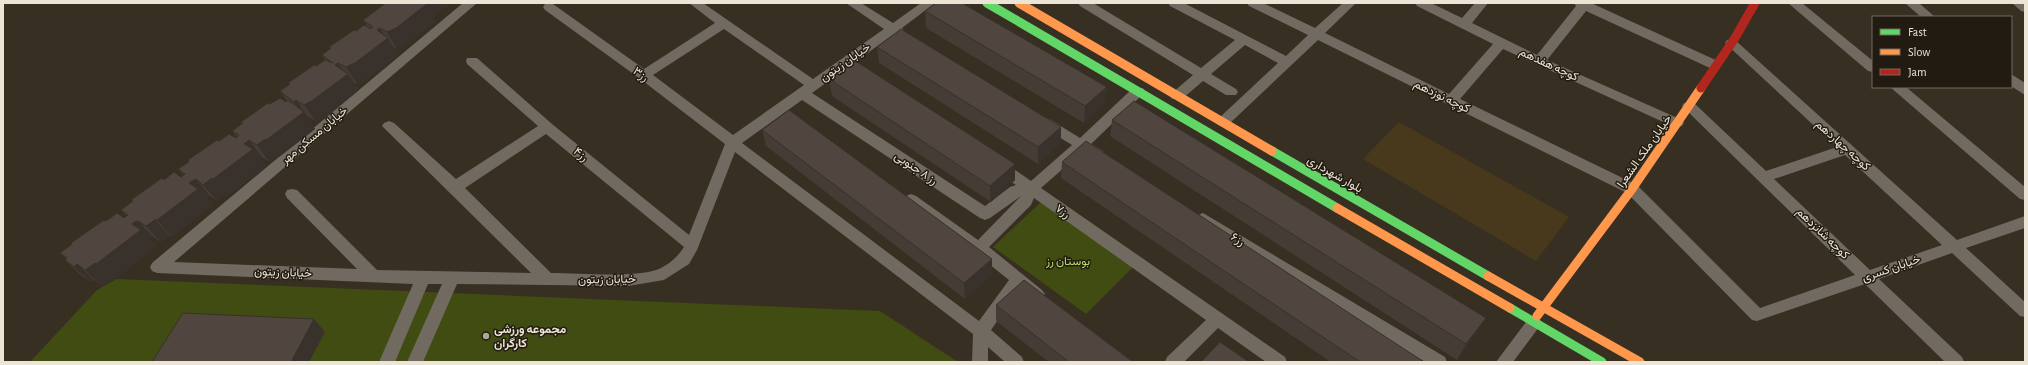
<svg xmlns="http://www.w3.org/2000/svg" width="2028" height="365" viewBox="0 0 2028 365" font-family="'Alegreya Sans',Vazirmatn,sans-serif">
<rect width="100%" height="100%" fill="#372f22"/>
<path fill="#49391c" d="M1399,122l170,95 -33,44 -173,-102z"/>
<path fill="#404c11" d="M1041,202l92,65 -47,47 -93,-67z
M116,279l764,32 78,51h-928l67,-72z"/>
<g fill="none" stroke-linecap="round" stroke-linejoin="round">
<path fill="#716a61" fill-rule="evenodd" d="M463,3h14l-303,259 183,7 -70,-71 -2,-4 2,-4 5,-1 5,1 80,80 154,3 -149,-147 2,-3 5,-2 5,2 62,56 82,-53 -71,-62 -1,-3 1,-3h10l75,66 137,111 36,-91 -86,-66 -94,-68 -2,-3 2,-3h8l91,65 71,-46 -26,-20h14l110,76 71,-50 -38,-26h15l32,20 28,-20h14l-33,25 3,4 -2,3 -4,1 -5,-2 -82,59 173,113 25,-19 6,-2 -21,-14 -2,-4 2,-4 5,-1 5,1 26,18 41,-36 -31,-19 -2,-3 2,-3 5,-2 5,2 29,18 53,-50h10l2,3 -2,3 -52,50 12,7 2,4 -2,4c-8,2 -14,-3 -21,-7l-41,36 244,169 2,5h-21l-48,-34 -34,34h-19l2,-5 39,-37 -172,-122 -3,7 -42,42 53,43 3,4 -3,4 -5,2 -17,-11 -29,41 31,27 2,5h-19l-17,-15v15h-16l1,-28 -238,-182 -38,98 -8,14 -25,16 -36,6 -171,-2 -34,78h-16l35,-78h-14l-33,78h-16l34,-78 -256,-11 -5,-2 -2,-4 2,-4zM724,29l80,56 -71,50 -80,-60zM802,100l178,118 5,2 5,-2 31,-22 -43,44 -62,-44 -5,-2 -5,2 -2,4 2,4 68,48 35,28 -30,41 -237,-178zM546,134l138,113c-6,10 -18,20 -28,23 -25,8 -78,3 -105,3l-86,-85z
M1078,3h15l108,65 34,-28 -65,-34 -2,-3h16l102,53 22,-21 -59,-29 -2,-3h16l52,25 28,-25h13l-31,30 124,61 44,-50 -76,-38 -2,-3h16l31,15 13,-15h13l-16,20 65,32 39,-49 -2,-3h17l129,59 1,3 -1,3h-10l-124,-57 -39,49 135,60 2,3 -2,3 -5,2 -5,-2 -169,-77 -43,50 177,86 123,123 95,-33 -173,-169 2,-3h10l72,68 71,-24 -112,-104 2,-3h8l222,200 68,-24v12l-59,20 59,54v15l-5,-1 -68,-63 -73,26 83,78 2,5h-19l-80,-78 -108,37 -5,-1 -125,-127 -309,-153 -90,85 -5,2 -5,-2 -2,-3 2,-3 60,-56 -33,-18 -34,29 25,15 2,3 -2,3h-10l-23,-14 -21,18h-10l-2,-3 2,-3 21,-18 -113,-69zM1845,155l97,90 -72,25 -96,-91z
M1788,3h14l71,58v11l-5,-1z
M1905,3h14l16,14h-14z
M2012,3h13v9l-4,-1z
M2011,74l14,9v12l-14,-9z
M1890,87h16l119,100v13l-5,-1z
M1203,213l242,144 2,5h-22l-227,-139 -2,-4 2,-4z
M1534,316l5,2 3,5 -29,39h-17l33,-44z"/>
<path stroke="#63d668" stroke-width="9" d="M987,3l350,205
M1272,151l216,125
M1510,308l92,54"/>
<path stroke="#ff974d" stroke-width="9" d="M1019,3l253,148
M1337,208l173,100
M1488,276l152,86
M1537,316l95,-127 69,-101"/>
<path stroke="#b3261e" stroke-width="9" d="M1701,88l34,-50 20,-35"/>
</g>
<path fill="#453c36" d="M386,3h66l-11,8 -8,4 3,6 -31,24 -8,4 -4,-2 5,8 -33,25 -8,4 -3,-1 5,7 -34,27 -9,4 -8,-4h-1l8,12 -36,28 -1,-1 -9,6 -7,-5 -2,1 6,8 -39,30 -1,-1 -9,6 -7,-5 -4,1 7,8 -41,32 -2,-1 -9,6 -8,-5 -3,1 -1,1 8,7 -44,34 -1,-1 -10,7 -8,-6 -3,2 -9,-6 -17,-16 1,-1 -6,-6 46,-32 18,-3 3,-2 -6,-6 43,-30 17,-3 3,-2 -6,-6 11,-7 -1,-2 31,-19 17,-3 1,-1 -5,-6 10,-7 -1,-2 29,-18 17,-3 -7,-10 9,-6 -1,-2 37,-23 -3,-5 8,-6 -1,-2 27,-16 11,-5 -4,-6z
M925,11l182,76 -2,16 -21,20 -158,-95z
M877,47l184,80v16l-23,21 -159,-101z
M829,79l186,85v16l-24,22 -159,-106z
M1112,120l365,213 -20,27 -347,-224z
M762,130l230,129v16l-27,24 -199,-153z
M1062,162l362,200h-93l-270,-184z
M996,305l137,57h-84l-53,-41z"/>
<path fill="#38312c" d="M427,3h25l-11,8 -8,4z
M427,4l9,17 -31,24 -8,4 -10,-17z
M380,28l6,11 2,-1 10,17 -33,25 -8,4 -11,-17 31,-37z
M338,63l8,12 2,-1 11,16 -34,27 -9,4 -12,-16 31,-40z
M1107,87l-2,16 -21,20 1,-17z
M296,100l12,17h-1l8,12 -36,28 -13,-17 36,-27 -8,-11z
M1061,127v16l-23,21v-17z
M265,139l13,17 -9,6 -12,-17z
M249,140l13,17 -2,1 6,8 -39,30 -14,-17 31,-35z
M1015,164v16l-24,22 -1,-16z
M212,178l14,17 -9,6 -14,-16z
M196,179l14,17 -4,1 7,8 -41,32 -15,-17 32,-37z
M155,220l15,16 -9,6 -15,-16z
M138,221l15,16 -4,2 8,7 -44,34 -17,-16 36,-40z
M992,259v16l-27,24 -1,-16z
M95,263l17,16 -10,7 -17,-16z
M77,264l17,16 -3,2 -17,-15z
M1486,318l-9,15 -20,27 9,-16z
M314,319l11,13 -16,30h-18z"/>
<path fill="#50463f" stroke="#38312c" d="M386,3h39l2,1 -31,24 -9,4 -7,-4 -3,2 11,8 -33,25 -9,4 -8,-4 -3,2 13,9 -35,26 -9,5 -8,-5 -2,2 -14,-11 10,-7 -2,-1 26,-18 2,1 9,-6 8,3 -11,-8 9,-7 -2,-1 25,-17 2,1 8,-6 7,4 2,-2 -10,-7z
M936,3h26l145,84 -22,19 -160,-95z
M901,29l160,98 -23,20 -161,-100z
M854,60l161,104 -25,22 -161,-107z
M280,98l6,4 2,-2 16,12 -38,28 -1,-1 -8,6 -8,-5 -5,4 9,5 -40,30 -1,-1 -9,7 -7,-6 -4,2 -3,2 9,6 -41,31h-2l-9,6 -8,-5 -4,1 -2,2 9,6 -45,34 -1,-1 -10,7 -8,-6 -3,3 -9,-7 2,-2 -7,-5 12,-9 -1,-1 33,-23 2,1 11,-8 7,5 2,-2 2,-1 -7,-5 12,-9 -2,-1 31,-22 2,2 10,-8 7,5 4,-3 -7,-5 11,-7 -1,-2 29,-20 2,1 10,-7 7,4 3,-3 -7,-4 11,-8 -2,-1 27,-19 2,1z
M1134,101l352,217 -20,26 -354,-224z
M789,110l203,149 -28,24 -202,-153z
M1086,141l338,221h-64l-298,-200z
M1024,280l109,82h-64l-73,-57z
M183,313l131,6 -23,43h-139z
M1220,342l29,20h-48z"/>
<circle fill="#ada596" stroke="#211b11" stroke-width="1.5" cx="486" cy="336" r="4"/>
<g text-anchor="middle" stroke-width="3" stroke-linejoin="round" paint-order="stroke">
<g font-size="12" fill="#ece4d5" stroke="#211b11">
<text transform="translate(845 62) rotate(-35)" y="4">خیابان زیتون</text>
<text transform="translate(1549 64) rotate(25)" y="4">کوچه هفدهم</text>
<text transform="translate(641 74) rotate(36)" y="4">رز۳</text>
<text transform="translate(1442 96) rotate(26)" y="4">کوچه نوزدهم</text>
<text transform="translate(314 135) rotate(-40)" y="4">خیابان مسکن مهر</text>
<text transform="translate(1843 145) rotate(42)" y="4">کوچه چهاردهم</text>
<text transform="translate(1644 151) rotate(-55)" y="4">خیابان ملک الشعرا</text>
<text transform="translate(581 154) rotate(40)" y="4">رز۴</text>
<text transform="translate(916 168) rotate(34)" y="4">رز ۸ جنوبی</text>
<text transform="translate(1335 174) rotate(30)" y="4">بلوار شهرداری</text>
<text transform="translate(1063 211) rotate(35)" y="4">رز۷</text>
<text transform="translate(1823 233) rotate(44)" y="4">کوچه شانزدهم</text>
<text transform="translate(1238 239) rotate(31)" y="4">رز۶</text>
<text transform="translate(1891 268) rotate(-19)" y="4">خیابان کسری</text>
<text transform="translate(283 272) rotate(2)" y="4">خیابان زیتون</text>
<text transform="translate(607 279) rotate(-1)" y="4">خیابان زیتون</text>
</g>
<g font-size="12" fill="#bcdc6a" stroke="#211b11">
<text x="1068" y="265">بوستان رز</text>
</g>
<g font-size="12" font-weight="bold" fill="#ece4d5" stroke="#211b11" text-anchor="start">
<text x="494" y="333">مجموعه ورزشی<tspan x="494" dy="14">کارگران</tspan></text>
</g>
</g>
<rect width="2028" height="365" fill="none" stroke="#ece4d5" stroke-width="8"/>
<rect x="1872" y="16" width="140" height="72" fill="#211b11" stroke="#726b5f"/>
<rect x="1880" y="29" width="20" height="6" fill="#63d668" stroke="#726b5f"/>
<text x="1908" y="36" font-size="12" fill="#ece4d5">Fast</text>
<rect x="1880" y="49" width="20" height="6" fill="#ff974d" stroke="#726b5f"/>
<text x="1908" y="56" font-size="12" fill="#ece4d5">Slow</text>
<rect x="1880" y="69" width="20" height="6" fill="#b3261e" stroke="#726b5f"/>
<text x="1908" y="76" font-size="12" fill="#ece4d5">Jam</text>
</svg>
